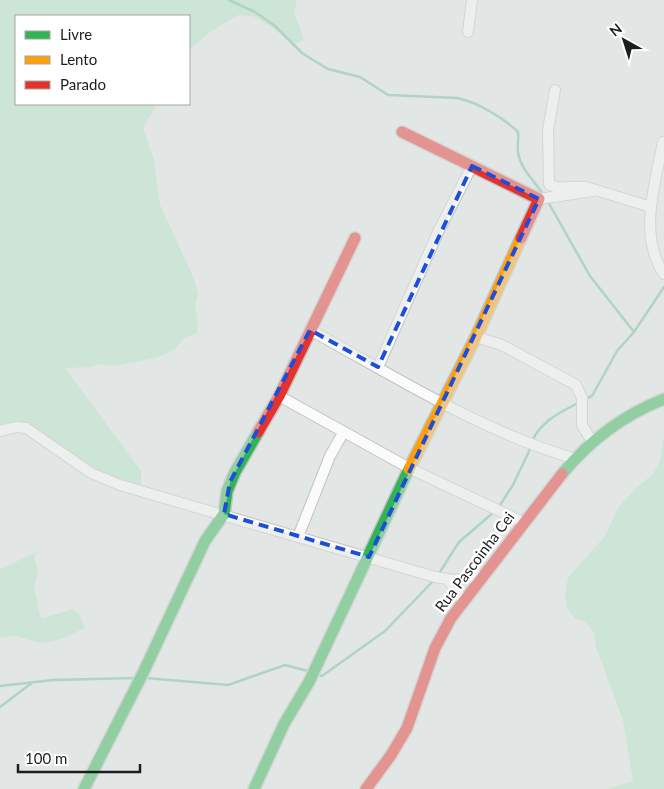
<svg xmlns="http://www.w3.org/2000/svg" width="664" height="789" viewBox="0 0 664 789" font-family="Lato,sans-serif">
<rect width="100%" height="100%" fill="#e2e6e4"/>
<path fill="#b1e4c7" d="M0,0h297l-3,12 10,28 -10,4 -24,-18 -17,-10 -15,-1 -28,17 -21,18v-34h-173v88h141l-14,24 11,32 6,45 34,74 4,16 -3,10 3,18 -2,11 -10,3 -12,13 -18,8 -43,8 -14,-2 -9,3 -25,1 76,103v15l-9,7 -100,-60 -32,-5z
M664,436v353h-57l26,-8 -10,-61 -27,-73 -2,-14 -9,-11 -10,-4 -8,-10 -2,-13 3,-17 37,-42 13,-28 17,-19 18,-15 7,-12z
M37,552l-3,5 4,16 -4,12 6,31 4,2 29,-9 6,5 6,13c-11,7 -34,18 -48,15 -18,-4 -16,-9 -37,-4v-69z"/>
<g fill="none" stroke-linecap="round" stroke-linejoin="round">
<path stroke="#76be9a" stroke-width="2.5" d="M229,0l26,12 20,14 27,27 11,7 15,9 32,8 28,18 69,3c20,4 47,20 61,34 1,7 -1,13 0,20 2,17 17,29 26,44
M547,200l43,76 44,56
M585,399l7,-3 25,-45 17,-19 30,-45
M532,442c7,-20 29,-30 46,-39
M498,508l15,-23 18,-38
M438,575l21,-33 35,-30
M318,675l4,1 63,-45 50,-52
M146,678l82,7 57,-20 23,6
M0,686l53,-6 82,-2
M0,707l33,-25"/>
<defs>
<path id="street" d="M468,32l4,-32
M555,90l-7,40 1,54c9,7 25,1 37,3l65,20
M663,142c-8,42 -25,94 1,132
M539,199l54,-8
M310,330c86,47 172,102 266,129
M476,337l26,8 74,40 6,13v27l11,18
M378,367l61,-137 33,-64
M279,396l132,73 112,53
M0,431l17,-4 9,1 65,45 29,12 315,92 19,3 28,-4
M298,537l32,-81 13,-23
M448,580l15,20"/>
<path id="fast" d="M562,474c28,-34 61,-59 102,-75
M84,789l59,-116 62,-132 19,-27 3,-23 8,-19 23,-40
M254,789l30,-65 25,-42 100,-213"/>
<path id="slow" d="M409,469l67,-132 45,-99"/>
<path id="jam" d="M402,132l137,67 -18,39
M258,432l21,-36 76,-158
M366,789l25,-34 16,-27 28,-80 16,-30 111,-144"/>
</defs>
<use href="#street" stroke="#c0c3c1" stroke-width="12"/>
<use href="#fast" stroke="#c0c3c1" stroke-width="14"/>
<use href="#slow" stroke="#c0c3c1" stroke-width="14"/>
<use href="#jam" stroke="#c0c3c1" stroke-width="14"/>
<use href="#street" stroke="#fbfbfb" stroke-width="10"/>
<use href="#fast" stroke="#30b455" stroke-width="11"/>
<use href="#slow" stroke="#ff9f0a" stroke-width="11"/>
<use href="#jam" stroke="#e5322d" stroke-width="11"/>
</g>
<path d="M0 0H664V789H0ZM472,166l67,33 -170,358 -145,-43 6,-32 80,-152 68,37z" fill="#e2e6e4" fill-opacity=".55" fill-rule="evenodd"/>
<path fill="none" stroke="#1d4ed8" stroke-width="4" stroke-dasharray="10 6" stroke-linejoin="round" d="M472,166l67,33 -170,358 -145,-43 6,-32 80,-152 68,37z"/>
<g text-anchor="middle" stroke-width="5" stroke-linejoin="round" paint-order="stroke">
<g font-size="15" fill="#1b1e1c" stroke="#fff">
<text transform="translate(475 562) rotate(-53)" y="5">Rua Pascoinha Cei</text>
</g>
</g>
<rect x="15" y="15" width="175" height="90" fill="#ffffff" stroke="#a4a5a4"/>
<rect x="25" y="31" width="25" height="8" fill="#30b455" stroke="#a4a5a4"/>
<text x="60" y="40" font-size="15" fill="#1b1e1c">Livre</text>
<rect x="25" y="56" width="25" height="8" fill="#ff9f0a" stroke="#a4a5a4"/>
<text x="60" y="65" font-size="15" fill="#1b1e1c">Lento</text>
<rect x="25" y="81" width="25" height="8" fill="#e5322d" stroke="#a4a5a4"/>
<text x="60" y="90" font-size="15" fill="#1b1e1c">Parado</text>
<g transform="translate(624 40) rotate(321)" stroke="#ffffff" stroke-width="4" paint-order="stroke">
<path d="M0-4L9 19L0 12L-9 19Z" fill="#1b1e1c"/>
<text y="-8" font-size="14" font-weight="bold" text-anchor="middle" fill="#1b1e1c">N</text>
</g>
<path d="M18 764v8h122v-8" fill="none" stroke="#1b1e1c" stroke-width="2.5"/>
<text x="25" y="764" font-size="15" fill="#1b1e1c" stroke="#ffffff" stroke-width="4" paint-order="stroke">100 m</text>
</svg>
